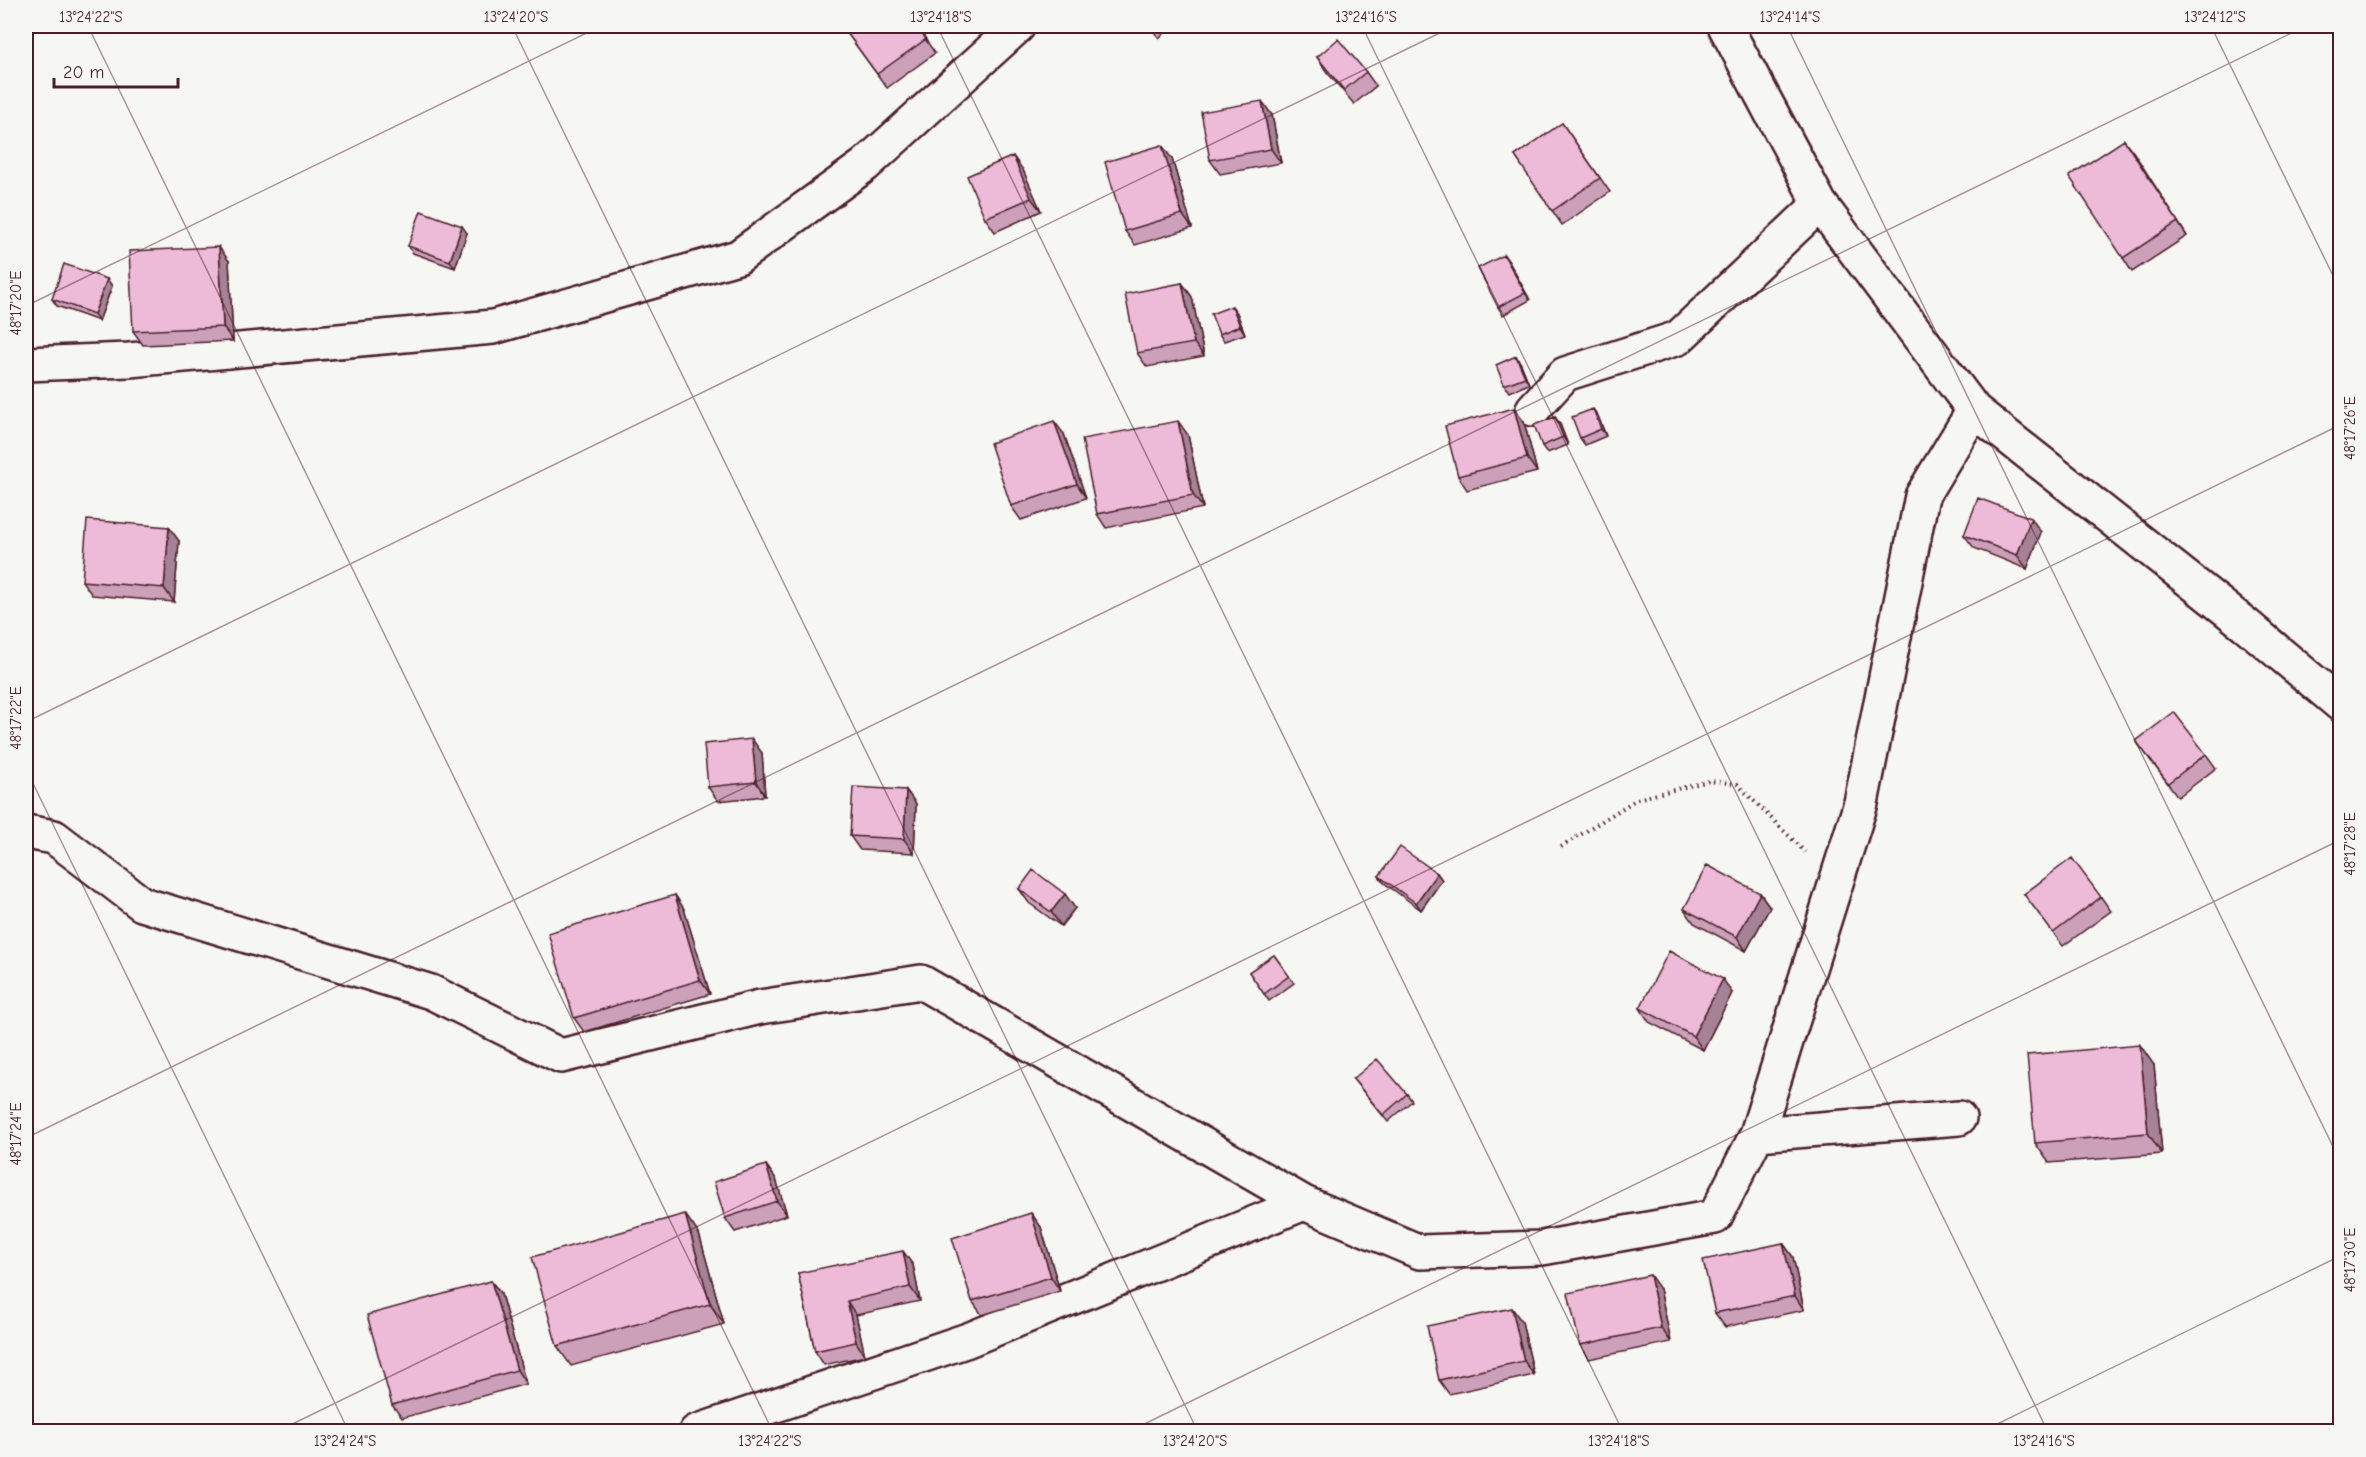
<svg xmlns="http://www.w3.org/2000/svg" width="2366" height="1457" viewBox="0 0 2366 1457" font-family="'Comic Neue',sans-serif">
<rect width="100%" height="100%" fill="#f6f6f2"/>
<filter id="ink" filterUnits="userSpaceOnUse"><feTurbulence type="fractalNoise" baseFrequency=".0167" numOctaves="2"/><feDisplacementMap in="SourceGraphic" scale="12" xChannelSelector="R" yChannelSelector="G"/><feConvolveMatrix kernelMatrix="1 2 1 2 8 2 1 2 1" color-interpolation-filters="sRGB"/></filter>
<g filter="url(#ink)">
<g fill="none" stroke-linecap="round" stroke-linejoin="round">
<defs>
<path id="minor" d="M1725,26l95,178 154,206 272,215 94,79
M26,364l103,-4 364,-33 245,-70 127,-92 153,-139
M1533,409l32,-35 113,-36 142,-134
M26,832l28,5 88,67 289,88 130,64 199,-49 161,-25 383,221 116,49 122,-4 173,-31 42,-83 104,-331 61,-307 52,-86
M1757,1134l202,-16
M696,1432l272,-92 336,-137"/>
</defs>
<use href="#minor" stroke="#4a1f2b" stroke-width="38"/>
<path stroke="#4a1f2b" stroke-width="4" stroke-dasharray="1.5 4.5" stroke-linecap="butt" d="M1561,847l76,-48 72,-18 28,3 68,68"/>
<use href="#minor" stroke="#f6f6f2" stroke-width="33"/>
</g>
<path fill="#cca0b9" stroke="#4a1f2b" stroke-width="1.5" d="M842,26h74l19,27 -48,35z
M1149,26h24l-14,12z
M1828,26h10l-8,3z
M1317,57l49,15 10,14 -22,18 -28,-33z
M1272,115l9,48 -61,11 -10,-14z
M1562,123l48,69 -48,33 -47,-69z
M2124,140l63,96 -55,36 -9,-14z
M1172,159l20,69 -57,17 -10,-14z
M1023,170l18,41 -46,21 -10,-14z
M467,233l-12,35 -42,-15 -5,-7z
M1504,255l5,7 21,38 -27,15 -5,-8z
M229,261l4,80 -90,4 -10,-14z
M107,279l5,7 -13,35 -42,-15 -5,-7z
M1182,283l10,14 12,59 -57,11 -10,-14z
M1237,313l8,21 -21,7 -5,-7z
M1516,356l5,8 8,20 -20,8 -5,-7z
M1598,416l8,20 -21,9 -5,-7z
M1555,417l5,7 8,21 -21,8 -5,-7z
M1524,422l13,50 -70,18 -9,-14z
M1064,434l22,64 -65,22 -10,-14z
M1188,435l15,73 -97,20 -9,-14z
M2041,532l-14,37 -53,-21 -10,-13z
M179,541l-5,61 -82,-7 -10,-14z
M2136,741l70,13 10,14 -38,29z
M762,753l3,43 -47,5 -10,-14z
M906,790l10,14 -2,49 -54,-3 -10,-14z
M1437,873l5,7 -21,30 -37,-27 -5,-7z
M1019,889l56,19 -14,18 -32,-23z
M1760,893l10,14 -24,44 -52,-28 -10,-14z
M2024,894l77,3 10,14 -48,35z
M675,895l9,14 26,85 -126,38 -10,-14z
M1274,955l20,28 -25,18 -20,-29z
M1732,993l-29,57 -54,-28 -9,-14z
M2154,1065l8,89 -113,9 -14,-20z
M1353,1079l54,15 5,7 -24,21z
M766,1165l10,14 11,36 -52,17 -10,-14z
M1031,1213l10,14 19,64 -78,24 -10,-14z
M699,1234l25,90 -153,42 -14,-20z
M1783,1243l10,14 11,53 -79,17 -10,-14z
M913,1265l7,36 -64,14 9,41 -41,9 -9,-14 -17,-78z
M491,1281l10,13 25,90 -124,34 -10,-13z
M1660,1289l11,53 -82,17 -9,-14z
M1522,1322l12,53 -85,19 -10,-14z"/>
<path fill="#a68296" stroke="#4a1f2b" stroke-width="1.5" d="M1262,101l10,14 9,48 -10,-14z
M2124,140l10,13 53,83 -9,-14z
M1162,145l10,14 20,69 -10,-14z
M1013,156l10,14 18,41 -10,-13z
M462,226l5,7 -12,35 -5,-7z
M219,247l10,14 4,80 -10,-14z
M1504,255l5,7 21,38 -5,-7z
M107,279l5,7 -13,35 -5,-7z
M1182,283l10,14 12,59 -10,-13z
M1232,306l5,7 8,21 -5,-8z
M1516,356l5,8 8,20 -4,-7z
M1514,408l10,14 13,50 -10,-14z
M1593,409l5,7 8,20 -5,-7z
M1555,417l5,7 8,21 -5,-8z
M1054,421l10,13 22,64 -9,-14z
M1178,421l10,14 15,73 -10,-13z
M2031,518l10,14 -14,37 -10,-14z
M169,527l10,14 -5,61 -10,-14z
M752,739l10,14 3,43 -9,-14z
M906,790l10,14 -2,49 -10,-14z
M1437,873l5,7 -21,30 -5,-7z
M1760,893l10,14 -24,44 -9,-14z
M1065,894l10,14 -14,18 -10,-14z
M675,895l9,14 26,85 -10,-14z
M1723,979l9,14 -29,57 -10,-14z
M2140,1045l14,20 8,89 -14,-21z
M766,1165l10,14 11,36 -10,-14z
M1031,1213l10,14 19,64 -9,-14z
M685,1214l14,20 25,90 -14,-20z
M1783,1243l10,14 11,53 -9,-14z
M903,1251l10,14 7,36 -10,-14z
M1650,1275l10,14 11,53 -10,-14z
M491,1281l10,13 25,90 -9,-14z
M847,1301l9,14 9,41 -9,-14z
M1512,1308l10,14 12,53 -10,-14z"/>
<path fill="#edbad7" stroke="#4a1f2b" stroke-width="1.5" d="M842,26h74l10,13 -49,35z
M1338,39l28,33 -22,18 -27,-33z
M1262,101l9,48 -61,11 -9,-48z
M1562,123l38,55 -48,33 -37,-55z
M2124,140l54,82 -55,36 -54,-82z
M1162,145l20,69 -57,17 -20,-69z
M1013,156l18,42 -46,20 -18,-42z
M421,211l41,15 -12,35 -42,-15z
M219,247l4,80 -90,4 -4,-80z
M1504,255l21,38 -27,14 -20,-39z
M64,264l43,15 -13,35 -42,-15z
M1182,283l12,60 -57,10 -12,-59z
M1232,306l8,20 -21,8 -8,-20z
M1516,356l9,21 -21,8 -8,-20z
M1514,408l13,50 -69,18 -13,-50z
M1593,409l8,20 -21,9 -8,-21z
M1555,417l8,20 -21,9 -8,-21z
M1054,421l23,63 -66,22 -21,-63z
M1178,421l15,74 -96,19 -15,-75z
M1978,498l53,20 -14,37 -53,-20z
M87,520l82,7 -5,61 -82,-7z
M2174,712l32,42 -38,29 -32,-42z
M752,739l4,43 -48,5 -4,-43z
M853,787l53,3 -2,49 -54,-3z
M1400,847l37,26 -21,30 -37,-27z
M2072,858l29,39 -48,36 -29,-39z
M1707,865l53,28 -23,44 -53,-28z
M1033,870l32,24 -14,18 -32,-23z
M675,895l25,85 -126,38 -26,-85z
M1669,951l54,28 -30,57 -53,-28z
M1274,955l15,21 -25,18 -15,-22z
M2140,1045l8,88 -113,10 -8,-88z
M1377,1059l30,35 -24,21 -30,-36z
M766,1165l11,36 -52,17 -11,-36z
M1031,1213l20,64 -79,24 -20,-63z
M685,1214l25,90 -153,42 -25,-89z
M1783,1243l12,53 -80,17 -12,-53z
M903,1251l7,36 -63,14 9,41 -41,9 -17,-78z
M1650,1275l11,53 -81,17 -12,-52z
M491,1281l26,89 -125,35 -25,-90z
M1512,1308l12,53 -85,19 -12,-54z"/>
</g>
<path fill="none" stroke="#4a1f2b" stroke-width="1.5" stroke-opacity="0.45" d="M88,26l685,1406M512,26l686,1406M937,26l686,1406M1362,26l686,1406M1787,26l553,1135M2211,26l129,264M26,306l575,-280M26,722l1428,-696M26,769l323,663M26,1138l2280,-1112M276,1432l2064,-1007M1128,1432l1212,-592M1981,1432l359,-176"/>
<rect width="2366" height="1457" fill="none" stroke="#f6f6f2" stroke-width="66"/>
<path d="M54 78v9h124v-9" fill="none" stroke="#4a1f2b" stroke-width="3"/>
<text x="63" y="78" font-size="18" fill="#4a1f2b" stroke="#f6f6f2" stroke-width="4.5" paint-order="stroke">20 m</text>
<rect x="33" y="33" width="2300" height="1391" fill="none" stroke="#4a1f2b" stroke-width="2"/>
<g font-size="15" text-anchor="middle" fill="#4a1f2b">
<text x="91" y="22">13°24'22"S</text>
<text x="516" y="22">13°24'20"S</text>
<text x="941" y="22">13°24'18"S</text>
<text x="1366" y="22">13°24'16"S</text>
<text x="1790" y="22">13°24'14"S</text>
<text x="2215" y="22">13°24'12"S</text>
<text transform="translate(16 303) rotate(-90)" y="5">48°17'20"E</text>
<text transform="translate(2350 428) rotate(-90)" y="5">48°17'26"E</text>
<text transform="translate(16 718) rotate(-90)" y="5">48°17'22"E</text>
<text transform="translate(2350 844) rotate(-90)" y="5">48°17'28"E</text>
<text transform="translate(16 1134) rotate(-90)" y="5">48°17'24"E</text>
<text transform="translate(2350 1260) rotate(-90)" y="5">48°17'30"E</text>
<text x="345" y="1446">13°24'24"S</text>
<text x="770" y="1446">13°24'22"S</text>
<text x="1195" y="1446">13°24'20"S</text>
<text x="1619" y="1446">13°24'18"S</text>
<text x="2044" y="1446">13°24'16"S</text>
</g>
</svg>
